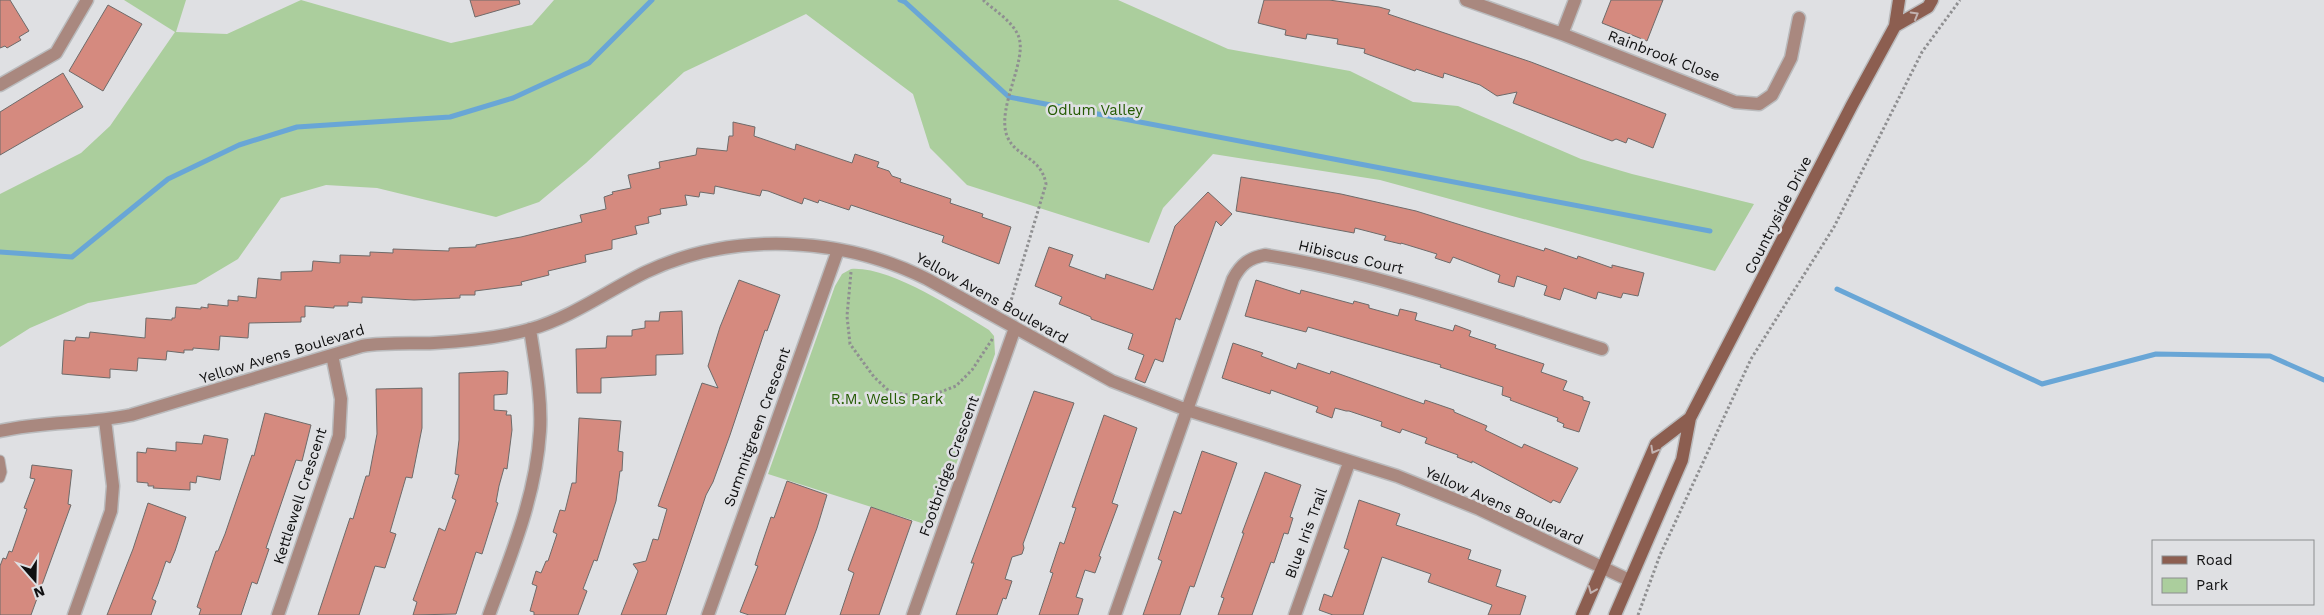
<svg xmlns="http://www.w3.org/2000/svg" width="2324" height="615" viewBox="0 0 2324 615" font-family="'Work Sans',sans-serif">
<rect width="100%" height="100%" fill="#dfe0e3"/>
<path fill="#abce9d" d="M124,0h62l-10,32 51,2 74,-34 150,43 81,-18 22,-25h564l110,49 122,22 63,31 45,4 123,53 51,15 122,30 -39,67 -335,-91 -167,-26 -50,54 -14,35 -182,-58 -37,-37 -17,-54 -107,-80 -122,58 -98,91 -47,39 -43,15 -119,-29 -51,-3 -45,13 -43,61 -42,25 -108,19 -58,25 -30,19v-153l81,-41 29,-27 65,-94z
M851,269c39,-3 105,41 138,61l5,6 1,18 -61,173 -166,-53 67,-188 7,-12z"/>
<g fill="none" stroke-linecap="round" stroke-linejoin="round">
<path stroke="#69a6d6" stroke-width="5" d="M900,0l5,2 104,95 701,134
M0,252l72,5 96,-78 71,-34 58,-18 153,-10 63,-19 76,-35 63,-63
M1837,289l205,95 114,-30 114,2 54,24"/>
</g>
<path fill="#d58a7f" stroke="#6e6b6a" d="M0,0h10l19,31 -10,6 2,3 -14,8 -2,-2 -5,2z
M470,0h49l1,4 -45,13z
M1264,0h65l50,7 11,3 -2,4 143,48 135,52 -13,34 -25,-10 -2,5 -10,-4 -4,2 -99,-38 4,-11 -20,4 -17,-11 -36,-12 -1,5 -27,-9 -1,2 -51,-18 1,-4 -28,-5 1,-5 -31,-5 -1,5 -21,-4 1,-5 -28,-7z
M1611,0h52l-16,41 -45,-18z
M108,5l34,19 -39,67 -34,-20z
M63,73l20,34 -83,48v-43z
M733,122l22,5 -1,9 41,14 1,-6 56,19 3,-9 24,8 -2,5 12,4 3,5 9,3 -1,3 51,17 -1,4 33,11 -1,3 29,10 -12,37 -57,-22 2,-6 -93,-31 -2,5 -30,-10 -1,3 -14,-5 -2,6 -34,-13 -6,-1 -2,6 -45,-10 -1,8 -14,-2 -1,5 -14,-2 2,10 -27,4 1,5 -13,3 1,6 -14,3 2,8 -25,6v9l-27,6 1,7 -38,9 1,4 -28,7 1,3 -47,6v4h-15v3l-46,2 -52,-3v6l-14,-1v4h-14v2l-29,-2v11h-4v5l-52,1 -1,15 -28,-2 -1,14 -26,-2v2h-9v3l-17,-2 -1,9 -28,-2 -1,13 -27,-2v9l-48,-4 2,-34 11,1 1,-4 13,1 1,-6 55,6 1,-20 26,2v-2h3l1,-11 25,2v-2l7,1v-4l20,2v-6l10,1v-5l18,2 2,-20 23,2v-8l31,-1 1,-10 27,2v-8l30,1v-4l23,1v-4l56,2v-3l27,-1v-2l45,-8 61,-15 -2,-7 26,-6 -2,-12 9,-3 -1,-2 19,-4 -3,-13 32,-7 -1,-6 37,-7 1,-7 30,3 2,-15h4z
M1241,177l100,17 75,17 128,40 1,-3 32,11 1,-3 34,12v-3l32,8 -6,23 -15,-3 -2,5 -23,-6 -2,7 -32,-11 -4,12 -16,-5 3,-9 -30,-10 -3,11 -16,-5 2,-7 -47,-18 -3,6 -15,-5 2,-4 -36,-11v1l-17,-4 2,-4 -31,-8 -1,5 -118,-22z
M1208,192l24,22 -11,12 -5,-5 -36,99 -4,-2 -13,44 -8,-3 -10,24 -10,-4 9,-24 -16,-6 5,-15 -42,-15v-2l-32,-13 3,-7 -27,-11 14,-39 24,8 -4,11 36,13 1,-5 47,16 22,-64z
M739,280l41,15 -13,36 -2,-1 -35,105 -17,47 -7,13 -40,120h-45l17,-44 -5,-7 13,-3 7,-22 5,1 9,-31 -9,-3 44,-123 16,5 -10,-22 12,-39z
M1256,280l44,14 1,-4 52,14 1,-3 15,4v3l29,8 2,-7 17,4 -2,7 38,11 2,-6 16,6 -2,5 27,9 -1,3 49,16 -3,8 26,9 -4,9 20,7v3l7,2 -11,30 -16,-5 1,-3 -7,-3 1,-3 -48,-18 1,-2 -9,-3 1,-8 -63,-20 1,-2 -133,-38 -2,5 -61,-16z
M682,311l1,43 -27,1v20l-55,3v15h-24l-1,-44 30,-1 1,-12h25v-6l13,-2v-7h14l1,-9z
M1233,343l30,10 -2,3 35,13 2,-6 32,11 1,-3 93,33 1,-4 29,10v2l33,14 -2,4 37,18 2,-4 54,24 -18,35 -7,-3 -2,3 -79,-42v2l-15,-6 1,-2 -33,-12 2,-5 -25,-9 -2,4 -19,-7 1,-4 -33,-11h-3l-11,-3 -3,10 -16,-6 2,-5 -47,-17 -1,4 -48,-16z
M504,371l4,1 -1,22 -13,1v15l13,1 -1,4h5l1,15 -5,39 -3,-1 -5,18 -3,16 2,1 -16,51 -6,-2 -20,62 -43,1 4,-13 -4,-2 26,-72 6,3 11,-31 -4,-2 7,-23 -4,-1 4,-34v-67z
M422,388v40l-10,50 -6,-1 -16,55 6,2 -11,34 -10,-2 -16,49h-41l32,-97 3,1 13,-43h3l8,-42 -1,-45z
M1034,391l40,12 -51,141 1,4 -2,6 -10,3 -7,22 7,2 -6,18 -3,-1 -6,17h-41l18,-52h-3l7,-19z
M265,413l46,12 -9,36 -6,-1 -30,88 3,1 -12,35 -5,-2 -11,33h-42l2,-6 -4,-2 19,-56h2l7,-17 27,-79 2,1z
M1104,415l33,13 -25,75 6,2 -19,51 2,1 -6,16 -10,-3 -9,27 7,2 -5,16h-39l14,-42 -3,-1 10,-30 4,2 12,-36 -4,-1z
M579,418l42,3 -3,30 5,1 -1,19h-2l-4,30 -19,60 -3,-1 -11,29 4,2 -9,24h-44v-3l-4,-1 7,-25 -5,-2 4,-13 5,2 5,-12h2l9,-27 -4,-2 7,-22 5,1 7,-28h4z
M204,435l24,4 -8,41 -23,-4 -1,7 -6,-1v8l-37,-2 1,-2h-6v-3l-11,-1v-30l9,1 1,-5 29,3v-9l26,2z
M1202,451l35,12 -43,124 -4,-1 -10,29h-37l19,-54 -4,-2 16,-48 7,3z
M32,465l40,5 -4,34 3,1 -40,110h-31v-49l3,-8 3,1 3,-8 3,1 15,-43 -3,-1 11,-29 -5,-1z
M1265,472l36,13 -11,32 3,1 -5,16 -4,-1 -10,30 -3,-1 -19,53h-34l6,-17 -3,-1 23,-64h-2z
M787,481l40,14 -10,33 -32,87h-36l-9,-3 18,-46 -3,-1 4,-13 12,-35 3,1z
M1359,500l41,14 -4,11 75,25 -3,9 33,11 -5,16 30,10 -6,19h-32l4,-10 -64,-23 3,-8 -49,-17 -19,58h-30l-14,-5 5,-16 8,3 17,-47 -5,-2z
M148,503l38,14 -11,34 -5,12 -4,-2 -8,23 -6,15 4,2 -5,14h-44l26,-66z
M871,507l41,14 -33,94h-39l14,-42 -6,-3z"/>
<g fill="none" stroke-linecap="round" stroke-linejoin="round">
<defs>
<path id="service" d="M0,460l2,12 -2,6"/>
<path id="minor" d="M1466,0l96,34 173,68 24,2 13,-9 19,-37 8,-40
M1562,34l13,-34
M0,85l56,-32 31,-53
M0,431c43,-10 88,-7 131,-16l231,-69c24,-4 48,-2 72,-3 33,-2 66,-5 97,-14 41,-12 76,-38 115,-57 87,-41 195,-36 281,7l185,102 75,29 210,66 82,33 150,71
M74,615l37,-104 2,-25 -8,-66
M278,615l61,-179 2,-37 -9,-44
M489,615c22,-60 47,-119 51,-184 2,-34 -5,-68 -10,-102
M708,615l130,-365
M913,615l102,-287
M1115,615l118,-336c8,-15 16,-21 32,-24 116,18 226,59 337,94
M1295,615l54,-152"/>
<path id="secondary" d="M1895,26l33,-19 4,-7
M1582,615l74,-171 34,-26
M1615,615l67,-155 8,-42 162,-313 43,-79 4,-26"/>
</defs>
<use href="#service" stroke="#babbbd" stroke-width="11"/>
<use href="#minor" stroke="#babbbd" stroke-width="15"/>
<use href="#secondary" stroke="#babbbd" stroke-width="15"/>
<path stroke="#8f8f91" stroke-width="3" stroke-dasharray="2.5 2.5" stroke-linecap="butt" d="M983,0c11,10 29,21 35,35 11,24 -22,72 -11,101 9,22 34,20 39,48l-36,120
M851,272l-4,44 3,28 24,33 15,14 23,5 23,-2 21,-8 16,-16 21,-32
M1638,615l22,-60 91,-196 83,-132 88,-175 38,-52"/>
<use href="#service" stroke="#a9887f" stroke-width="9"/>
<use href="#minor" stroke="#a9887f" stroke-width="12"/>
<use href="#secondary" stroke="#8c5e50" stroke-width="12"/>
</g>
<defs><path id="oneway-chevron" d="M-2-3.5L2.5 0L-2 3.5" fill="none" stroke-width="1.6" stroke-linecap="round" stroke-linejoin="round" transform="scale(1.25)"/></defs>
<g stroke="#c2b2b0">
<use href="#oneway-chevron" transform="translate(1915 15) rotate(-30)"/>
<use href="#oneway-chevron" transform="translate(1654 450) rotate(119)"/>
<use href="#oneway-chevron" transform="translate(1592 590) rotate(112)"/>
</g>
<g text-anchor="middle" stroke-width="5" stroke-linejoin="round" paint-order="stroke">
<g font-size="15" fill="#101011" stroke="#dfe0e3">
<text transform="translate(1664 56) rotate(21)" y="5">Rainbrook Close</text>
<text transform="translate(1778 215) rotate(-63)" y="5">Countryside Drive</text>
<text transform="translate(1351 257) rotate(13)" y="5">Hibiscus Court</text>
<text transform="translate(992 298) rotate(29)" y="5">Yellow Avens Boulevard</text>
<text transform="translate(282 354) rotate(-17)" y="5">Yellow Avens Boulevard</text>
<text transform="translate(757 427) rotate(-70)" y="5">Summitgreen Crescent</text>
<text transform="translate(949 466) rotate(-70)" y="5">Footbridge Crescent</text>
<text transform="translate(300 496) rotate(-72)" y="5">Kettlewell Crescent</text>
<text transform="translate(1504 506) rotate(24)" y="5">Yellow Avens Boulevard</text>
<text transform="translate(1306 533) rotate(-70)" y="5">Blue Iris Trail</text>
</g>
<g font-size="15" fill="#245a02" stroke="#dfe0e3">
<text x="1095" y="115">Odlum Valley</text>
<text x="887" y="404">R.M. Wells Park</text>
</g>
</g>
<rect x="2152" y="540" width="162" height="65" fill="#dfe0e3" stroke="#8c8d8f"/>
<rect x="2162" y="556" width="25" height="8" fill="#8c5e50" stroke="#8c8d8f"/>
<text x="2196" y="565" font-size="15" fill="#101011">Road</text>
<rect x="2162" y="578" width="25" height="15" fill="#abce9d" stroke="#8c8d8f"/>
<text x="2196" y="590" font-size="15" fill="#101011">Park</text>
<g transform="translate(35 580) rotate(160)" stroke="#dfe0e3" stroke-width="4" paint-order="stroke">
<path d="M0-4L9 19L0 12L-9 19Z" fill="#101011"/>
<text y="-8" font-size="14" font-weight="bold" text-anchor="middle" fill="#101011">N</text>
</g>
</svg>
